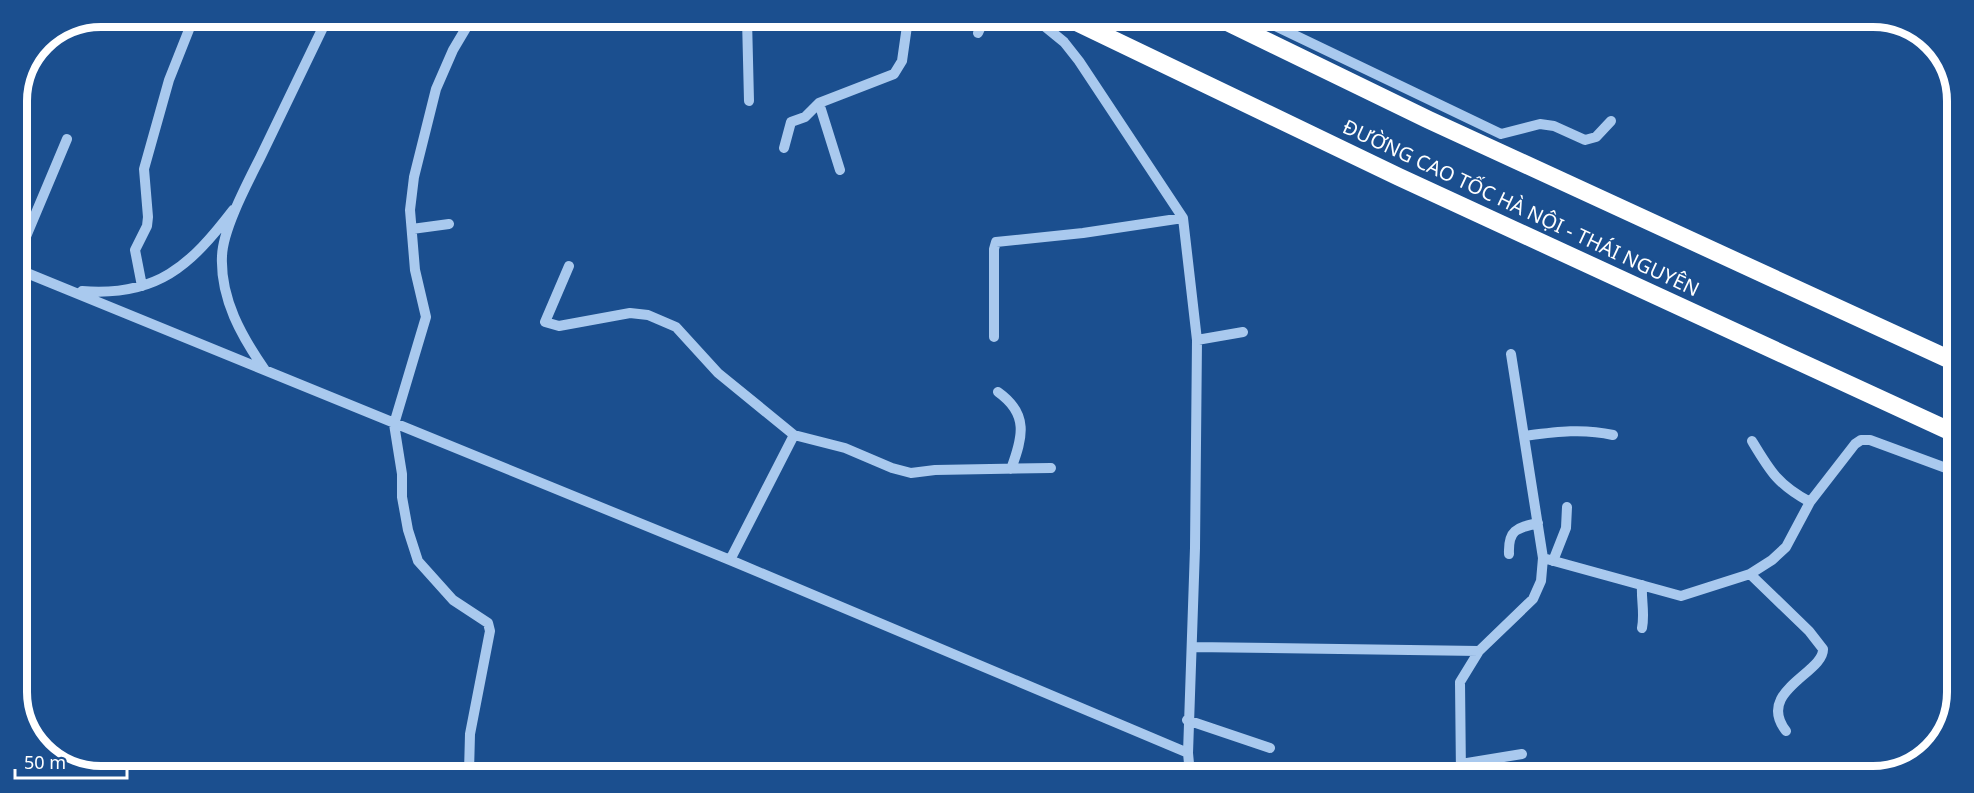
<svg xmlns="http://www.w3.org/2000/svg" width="1974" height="793" viewBox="0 0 1974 793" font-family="'Noto Sans',sans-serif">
<rect width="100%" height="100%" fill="#1b4f8f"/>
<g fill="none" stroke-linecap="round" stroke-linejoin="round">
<path stroke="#a9c9ee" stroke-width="10" d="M747,19l2,82
M1037,20l27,22 15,19 104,157 14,122 -2,208 -7,205
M1265,21l236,113 39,-10 14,2 31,14 11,-3 15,-16
M978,33l6,-13
M819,103l21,67
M784,148l7,-26 14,-5 14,-14 75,-29 8,-13 6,-42
M412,229l37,-5
M17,258l50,-119
M569,266l-24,56 14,4 71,-13 18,2 28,12 42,46 76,62 51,13 47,20 19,5 24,-3 116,-2
M17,269l713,291 458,193 2,21
M142,286l-7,-36 12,-24 1,-9 -4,-48 25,-89 25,-63
M82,291c75,6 108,-25 151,-81
M994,337v-88l2,-7 87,-9 100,-15
M1197,340l46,-8
M265,370c-23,-33 -45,-71 -43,-114 1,-27 25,-72 38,-98 23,-47 45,-94 68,-141
M998,392c31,22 25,45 13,77
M1524,436c31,-4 58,-8 89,-1
M1752,441c18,30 26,44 58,61
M1509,554c-1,-24 7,-26 29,-31
M1543,558l138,38 69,-22 22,-14 14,-13 24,-45 45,-58 6,-4h9l84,31
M730,560l64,-125
M1553,561l13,-33 1,-21
M1750,574l59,57 14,18c1,24 -68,42 -37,82
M1642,585c-1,15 3,28 0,43
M1192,647l287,4
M1187,720l83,28
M1461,764l61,-10
M469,772l1,-38 20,-103 -2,-8 -35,-23 -35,-39 -10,-31 -6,-33v-23l-8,-50 32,-107 -11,-47 -5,-60 4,-33 22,-88 17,-39 19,-32
M1461,775l-1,-93 19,-31 54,-52 8,-18 2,-23 -32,-204"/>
<path stroke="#fff" stroke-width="18" d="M1072,20l327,157 555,256
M1223,20l206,100 526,242"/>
</g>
<g text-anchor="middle" stroke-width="4.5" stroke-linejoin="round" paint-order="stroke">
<g font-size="20" fill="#fff" stroke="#1b4f8f">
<text transform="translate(1521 208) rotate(25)" y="7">ĐƯỜNG CAO TỐC HÀ NỘI - THÁI NGUYÊN</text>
</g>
</g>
<path d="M0 0H1974V793H0ZM101 27H1873A74 74 0 0 1 1947 101V692A74 74 0 0 1 1873 766H101A74 74 0 0 1 27 692V101A74 74 0 0 1 101 27Z" fill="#1b4f8f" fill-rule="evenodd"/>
<path fill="none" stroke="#fff" stroke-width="8" d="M101 27H1873A74 74 0 0 1 1947 101V692A74 74 0 0 1 1873 766H101A74 74 0 0 1 27 692V101A74 74 0 0 1 101 27Z"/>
<path d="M15 769v9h112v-9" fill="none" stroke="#ffffff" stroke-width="3"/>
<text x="24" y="769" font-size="18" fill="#ffffff" stroke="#1b4f8f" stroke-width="4.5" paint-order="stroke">50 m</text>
</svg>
